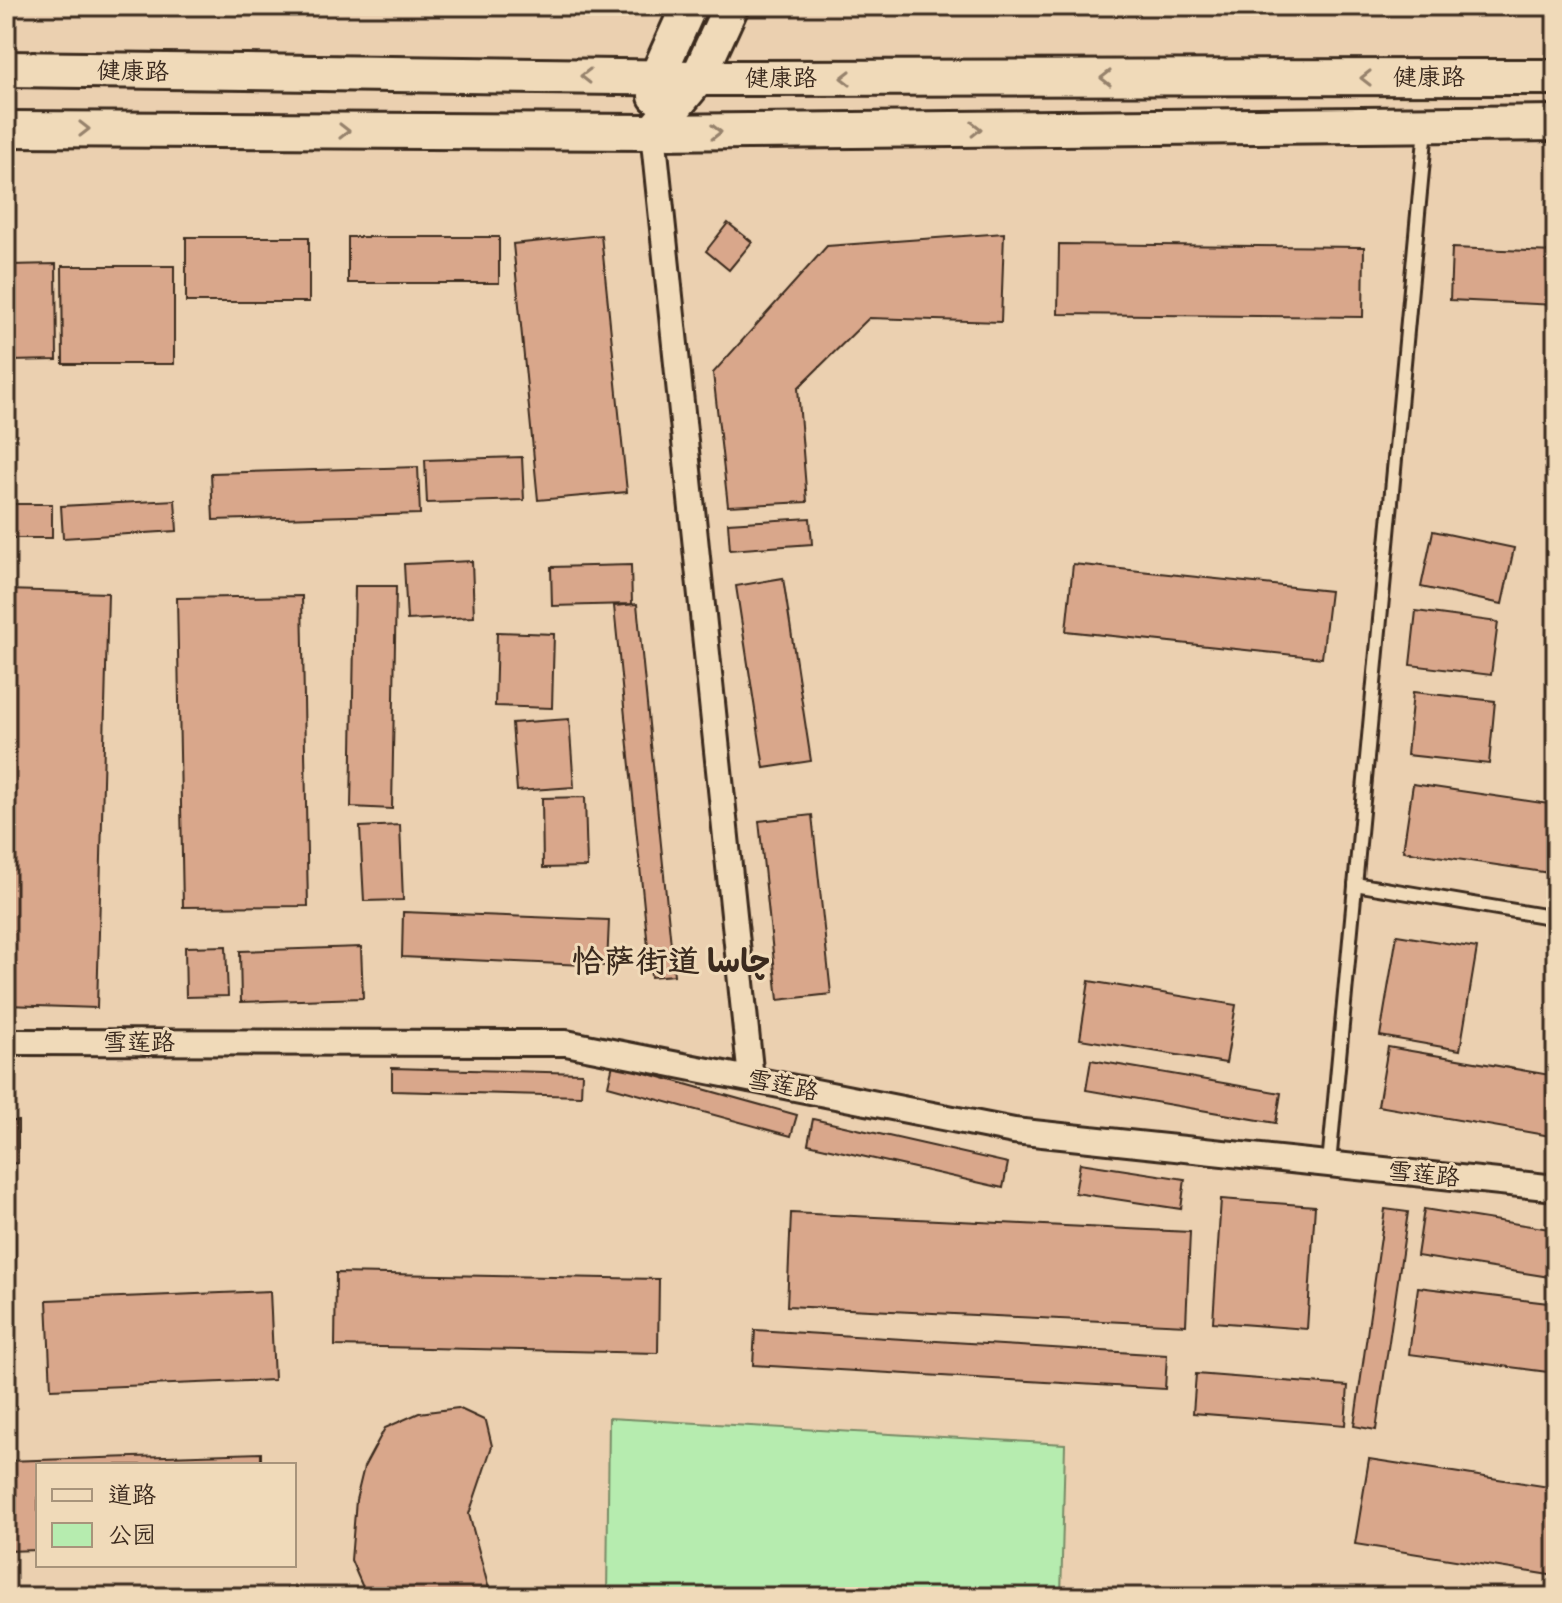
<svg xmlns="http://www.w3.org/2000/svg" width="1562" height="1603" viewBox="0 0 1562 1603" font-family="Itim,'Playpen Sans Arabic','LXGW WenKai TC',sans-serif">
	<rect width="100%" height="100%" fill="#ebd0b0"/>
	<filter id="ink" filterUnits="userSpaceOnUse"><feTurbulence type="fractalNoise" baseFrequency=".0125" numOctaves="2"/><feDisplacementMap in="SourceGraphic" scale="16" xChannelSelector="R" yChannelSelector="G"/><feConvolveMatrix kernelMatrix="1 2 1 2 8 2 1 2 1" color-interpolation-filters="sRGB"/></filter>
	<g filter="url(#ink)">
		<path fill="#b6ecaf" stroke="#788b66" stroke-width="2" d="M609 1418 1065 1444 1061 1597H607Z"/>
		<g fill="#d9a78b" stroke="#3b2a1e" stroke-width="2">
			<path d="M728 223 752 242 729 270 706 251Z"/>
			<path d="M1004 233 1001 322 869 318 798 388 807 502 728 506 713 373 827 246Z"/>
			<path d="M601 235 627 492 538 500 513 244Z"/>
			<rect x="186" y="237" width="123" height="65"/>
			<rect x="348" y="237" width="151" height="46"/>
			<path d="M1059 244 1364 247 1363 317 1058 314Z"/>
			<path d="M1452 248 1556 252V305L1450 300Z"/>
			<path d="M56 264 57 360 10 361 9 265Z"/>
			<path d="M62 266H174V364H63Z"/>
			<path d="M522 457 524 500 427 503 425 460Z"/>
			<path d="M418 467 420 514 213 520 211 473Z"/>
			<path d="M175 500 177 531 63 538 61 506Z"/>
			<rect x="6" y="504" width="46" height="34"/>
			<path d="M810 518 812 544 730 550 728 523Z"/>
			<path d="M1433 531 1514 548 1502 604 1421 587Z"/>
			<path d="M472 561 474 617 407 620 404 564Z"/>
			<path d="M1073 564 1330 591 1322 658 1066 631Z"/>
			<path d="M631 565 632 604 552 606 551 567Z"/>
			<path d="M783 578 811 761 764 768 736 586Z"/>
			<path d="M355 586H396L392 809 351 807Z"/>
			<path d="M6 590 108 593 97 1008 6 1005Z"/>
			<path d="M302 596 308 906 183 907 177 598Z"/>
			<path d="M637 604 674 975 651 977 614 606Z"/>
			<path d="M1416 611 1498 622 1491 675 1410 665Z"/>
			<path d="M497 632 554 634 552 708 495 706Z"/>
			<path d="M1413 692 1495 701 1489 764 1407 755Z"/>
			<path d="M569 719 574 787 517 791 512 723Z"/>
			<path d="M1413 784 1556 805V874L1403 851Z"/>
			<path d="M585 797 587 867 543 868 542 798Z"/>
			<path d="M812 815 831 994 778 1000 759 821Z"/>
			<path d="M400 825 403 900 364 901 360 827Z"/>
			<path d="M403 912 609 920 607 966 402 957Z"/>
			<path d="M1397 935 1477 948 1460 1050 1380 1036Z"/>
			<path d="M226 946 228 996 186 997 185 947Z"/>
			<path d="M361 947 363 998 241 1002 240 951Z"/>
			<path d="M1089 981 1236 1005 1226 1063 1080 1039Z"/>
			<path d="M1388 1047 1556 1076V1137L1378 1106Z"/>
			<path d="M1091 1060 1281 1093 1276 1123 1086 1090Z"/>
			<path d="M613 1064 797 1115 791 1136 608 1086Z"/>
			<path d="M392 1068 582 1073 581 1096 392 1091Z"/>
			<path d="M813 1119 1008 1163 1003 1188 808 1144Z"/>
			<path d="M6 1121H18V1163L6 1164Z"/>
			<path d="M1080 1163 1185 1179 1181 1209 1075 1193Z"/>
			<path d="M1221 1199 1315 1206 1307 1329 1213 1322Z"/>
			<path d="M1385 1209 1408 1212 1376 1430 1354 1426Z"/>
			<path d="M1424 1209 1556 1230V1278L1417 1256Z"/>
			<path d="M791 1213 1190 1232 1186 1325 787 1306Z"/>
			<path d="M6 1223H14L15 1276H6Z"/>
			<path d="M336 1273 659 1279 658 1353 335 1346Z"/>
			<path d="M1418 1287 1556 1304V1373L1409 1354Z"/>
			<path d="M270 1291 274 1380 51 1389 47 1300Z"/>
			<path d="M755 1330 1167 1355 1165 1389 753 1365Z"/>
			<path d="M1196 1374 1348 1386 1345 1425 1193 1413Z"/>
			<path d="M458 1408 486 1421 492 1446 469 1514 491 1597H367L351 1560 356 1500 364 1467 385 1428 419 1413Z"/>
			<path d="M261 1453V1465H38V1550L6 1551V1461Z"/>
			<path d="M1369 1459 1556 1488V1576L1355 1544Z"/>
		</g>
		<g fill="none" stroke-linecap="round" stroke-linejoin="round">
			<g stroke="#3b2a1e" stroke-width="18">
				<g id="lane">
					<path d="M1355 884 1556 918"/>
					<path d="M1329 1164 1426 128"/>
				</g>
			</g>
			<g stroke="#3b2a1e" stroke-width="30">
				<g id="street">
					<path d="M653 132 751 1079"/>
					<path d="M6 1042 566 1043 1014 1131 1556 1188"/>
				</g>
			</g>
			<g stroke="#3b2a1e" stroke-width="40">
				<g id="secondary">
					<path d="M6 69 698 78 1556 77"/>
					<path d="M656 96 657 77 689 6"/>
					<path d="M6 129 653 132 1556 123"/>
					<path d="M653 132 698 78 731 6"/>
				</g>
			</g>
			<use href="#lane" stroke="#f0dab9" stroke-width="12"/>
			<use href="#street" stroke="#f0dab9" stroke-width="24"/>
			<use href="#secondary" stroke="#f0dab9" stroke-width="34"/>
		</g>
		<defs><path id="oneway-chevron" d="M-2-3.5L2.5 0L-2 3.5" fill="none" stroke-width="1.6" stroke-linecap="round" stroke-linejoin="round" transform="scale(2)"/></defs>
		<g stroke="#96826c">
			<use href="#oneway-chevron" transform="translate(586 76) rotate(-179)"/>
			<use href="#oneway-chevron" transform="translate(846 78) rotate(180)"/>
			<use href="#oneway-chevron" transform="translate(1106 78) rotate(180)"/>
			<use href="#oneway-chevron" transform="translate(1366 78) rotate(180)"/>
			<use href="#oneway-chevron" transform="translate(84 129)"/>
			<use href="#oneway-chevron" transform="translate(976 129) rotate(-1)"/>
			<use href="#oneway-chevron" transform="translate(344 131)"/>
			<use href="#oneway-chevron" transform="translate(716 132) rotate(-1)"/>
		</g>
	</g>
	<g text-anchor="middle" stroke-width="6" stroke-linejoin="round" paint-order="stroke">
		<g font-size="24" fill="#3b2a1e" stroke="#f0dab9">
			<text transform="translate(133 71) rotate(1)" y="8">健康路</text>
			<text x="1429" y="85">健康路</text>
			<text x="781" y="86">健康路</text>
			<text x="139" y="1050">雪莲路</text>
			<text transform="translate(783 1085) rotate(11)" y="8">雪莲路</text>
			<text transform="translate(1424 1174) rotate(6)" y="8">雪莲路</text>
		</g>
		<g font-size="32" font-weight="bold" fill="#3b2a1e" stroke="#f0dab9">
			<text x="671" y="972">恰萨街道 چاسا</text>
		</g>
	</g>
	<rect width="1562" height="1603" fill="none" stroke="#f0dab9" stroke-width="32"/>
	<rect x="16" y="16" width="1530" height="1571" fill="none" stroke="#3b2a1e" stroke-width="3" filter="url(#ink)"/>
	<rect x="36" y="1463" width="260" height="104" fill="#f0dab9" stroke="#a8947b" stroke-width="2"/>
	<rect x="52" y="1489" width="40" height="12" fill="#f0dab9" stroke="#a8947b" stroke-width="2"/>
	<text x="108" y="1503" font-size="24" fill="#3b2a1e">道路</text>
	<rect x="52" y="1523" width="40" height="24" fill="#b6ecaf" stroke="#a8947b" stroke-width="2"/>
	<text x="108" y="1543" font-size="24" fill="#3b2a1e">公园</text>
</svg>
